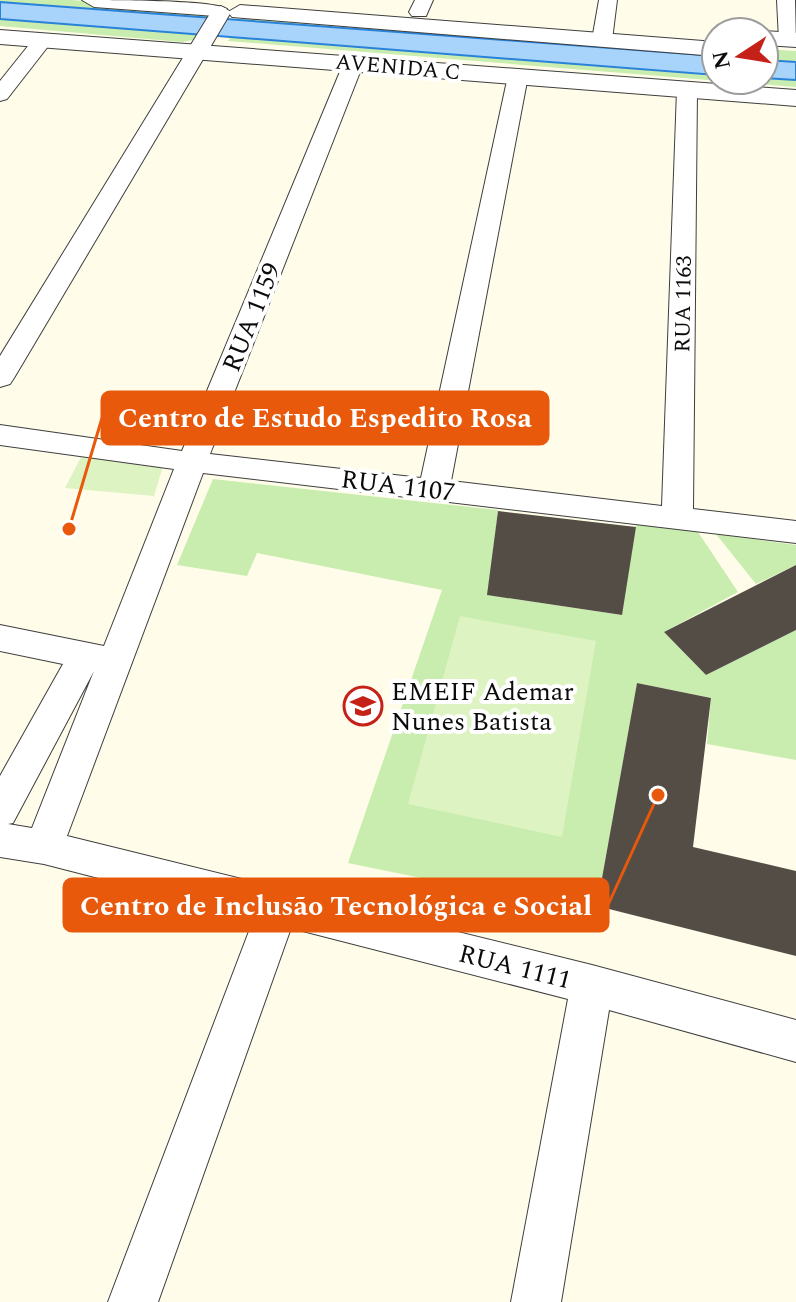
<svg xmlns="http://www.w3.org/2000/svg" width="796" height="1302" viewBox="0 0 796 1302" font-family="Spectral,serif">
	<rect width="100%" height="100%" fill="#fffde9"/>
	<g fill="#c9ecaf">
		<path d="M0 0H71L201 9 209 15 198 39 182 42 0 26Z"/>
		<path d="M249 11 716 46V80H764V49L796 51V87L228 41Z"/>
		<path d="M213 479 498 510 488 595 621 615 636 524 698 532 738 592 664 632 706 675 796 630V760L707 744 711 698 637 683 597 906 567 908 348 863 442 590 257 553 247 576 177 565Z"/>
		<path d="M716 534 796 545V565L756 584Z"/>
	</g>
	<g fill="#ddf3c2">
		<path d="M81 457 163 466 154 496 65 488Z"/>
		<path d="M460 616 596 641 562 837 408 804Z"/>
	</g>
	<g fill="#a8d4fb" stroke="#2982d9" stroke-width="2">
		<path d="M0 2 716 56V75L0 19Z"/>
		<path d="M764 60 796 62V80L764 78Z"/>
	</g>
	<g fill="#544d46">
		<path d="M498 511 636 527 622 615 487 595Z"/>
		<path d="M796 565V630L706 675 664 632Z"/>
		<path d="M637 683 711 698 693 847 796 871V956L597 906Z"/>
	</g>
	<g fill="none" stroke-linecap="round" stroke-linejoin="round">
		<g stroke="#3e3e3e" stroke-width="2">
			<g id="minor">
				<path d="M415 0H433L426 16H412L409 12Z"/>
				<path d="M599 0H617L612 40 602 46 592 40Z"/>
				<path d="M777 0H795L796 44H782L779 40Z"/>
				<path d="M221 6 231 12 14 378 10 384 0 387V356L211 12Z"/>
				<path d="M43 34 53 40 7 99 0 101V81L36 36Z"/>
				<path d="M354 56 364 62 210 454 421 478 508 76 518 70 528 76 451 481 662 506 677 90 687 84 697 90 693 509 796 521V543L203 473 67 836 592 965 796 1020V1062L609 1010 561 1302H511L568 999 291 928 158 1302H108L254 918 44 864 0 857V776L63 664 0 651V625L104 646 174 469 0 445V425L182 451 344 62ZM94 671 32 828 8 824 13 823Z"/>
			</g>
		</g>
		<g stroke="#3e3e3e" stroke-width="2">
			<g id="tertiary">
				<path d="M82 0C107 0 215 0 227 9L215 16 94 7Z"/>
				<path d="M240 5 716 42V56L232 17 228 12Z"/>
				<path d="M0 30 796 90V106L0 44Z"/>
				<path d="M764 31 796 33V47L764 45V32H759Z"/>
			</g>
		</g>
		<use href="#minor" fill="#fff" fill-rule="evenodd"/>
		<use href="#tertiary" fill="#fff" fill-rule="evenodd"/>
	</g>
	<defs>
		<g id="school-ring" transform="scale(2)"><circle r="9.5" fill="#fff" stroke="#c62118" stroke-width="1.5"/><path d="M0-5L7-2L0 1L-7-2ZM-4 1L0 2.5L4 1V4Q0 6-4 4Z" fill="#c62118"/></g>
	</defs>
	<g fill-rule="evenodd">
		<use href="#school-ring" x="363" y="706"/>
	</g>
	<g text-anchor="middle" stroke-width="8" stroke-linejoin="round" paint-order="stroke">
		<g font-size="22" fill="#0b0b0b" stroke="#fff">
			<text transform="translate(398 66) rotate(5)" y="8">AVENIDA C</text>
			<text transform="translate(682 304) rotate(-89)" y="8">RUA 1163</text>
		</g>
		<g font-size="26" fill="#0b0b0b" stroke="#fff">
			<text transform="translate(251 317) rotate(-68)" y="9">RUA 1159</text>
			<text transform="translate(398 485) rotate(7)" y="9">RUA 1107</text>
			<text transform="translate(515 966) rotate(14)" y="9">RUA 1111</text>
		</g>
		<g font-size="26" fill="#0b0b0b" stroke="#fff" text-anchor="start">
			<text x="391" y="700">EMEIF Ademar<tspan x="391" dy="30">Nunes Batista</tspan></text>
		</g>
	</g>
	<path fill="none" stroke="#e8590c" stroke-width="3" d="M69 529L102 418M658 795L608 905"/>
	<g fill="#e8590c" stroke="#fff" stroke-width="3">
		<circle cx="69" cy="529" r="8"/>
		<circle cx="658" cy="795" r="8"/>
	</g>
	<g fill="#e8590c" stroke="#e8590c" stroke-width="3">
		<rect x="102" y="392" width="446" height="52" rx="8"/>
		<rect x="64" y="879" width="544" height="52" rx="8"/>
	</g>
	<g font-size="28" text-anchor="middle" font-weight="bold" fill="#fff">
		<text x="325" y="427">Centro de Estudo Espedito Rosa</text>
		<text x="336" y="915">Centro de Inclusão Tecnológica e Social</text>
	</g>
	<g transform="translate(740 56) rotate(258)"><circle r="38" fill="#ffffff" stroke="#9d9d9d" stroke-width="2"/>
	<path d="M0-6L14 30L0 20L-14 30Z" fill="#c62118"/>
	<text y="-12" font-size="22" font-weight="bold" text-anchor="middle" fill="#0b0b0b">N</text>
	</g>
</svg>
